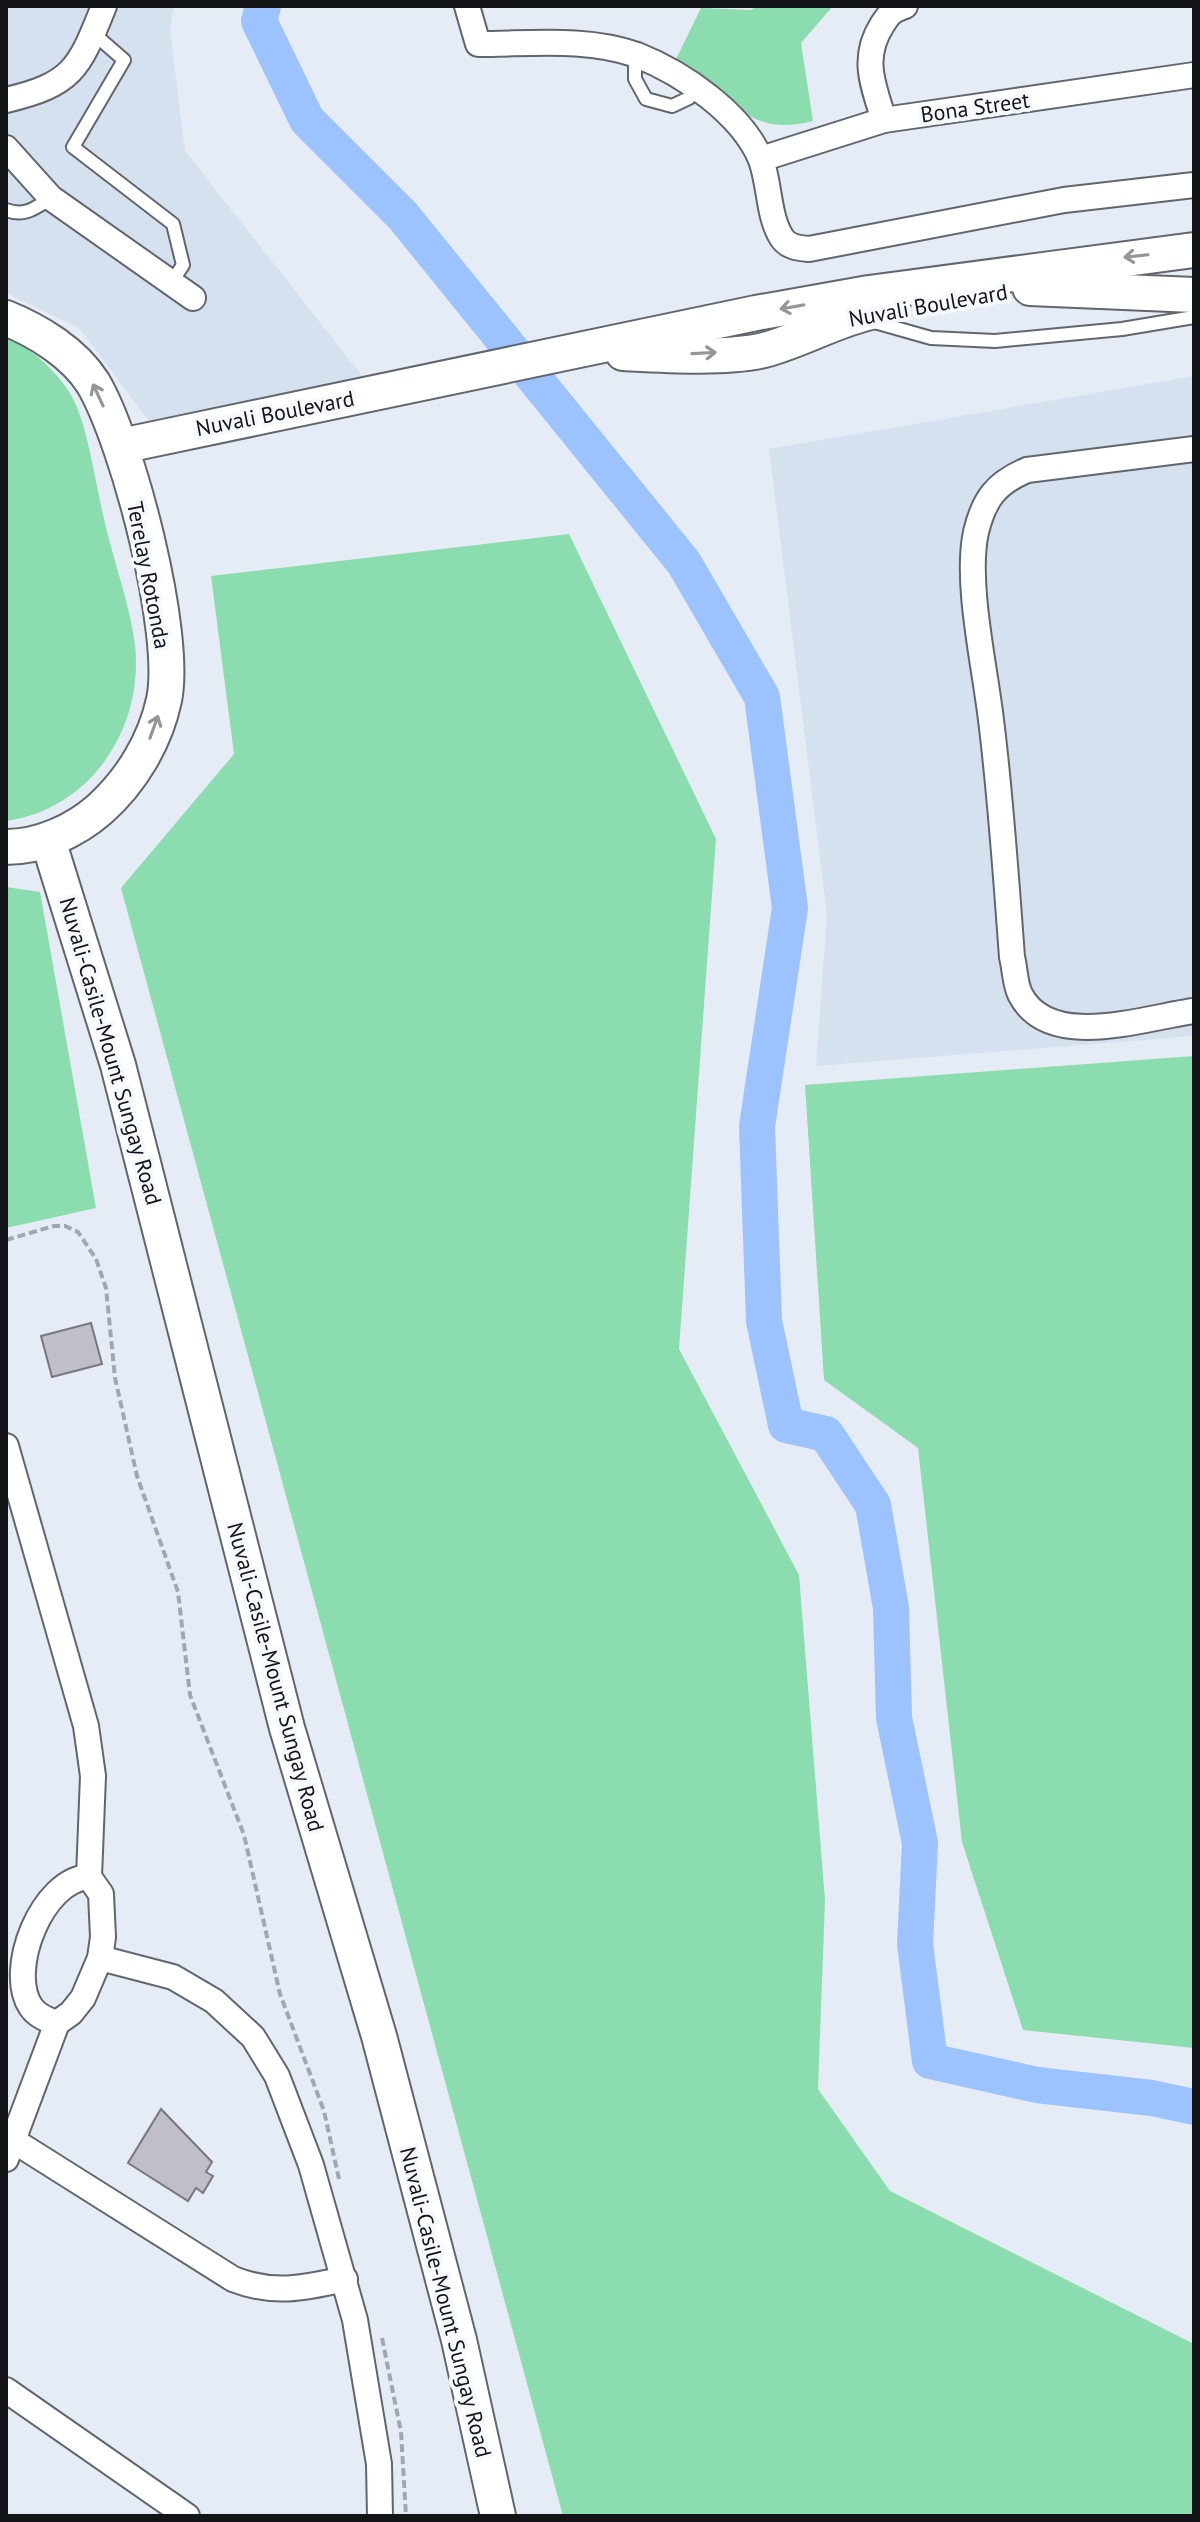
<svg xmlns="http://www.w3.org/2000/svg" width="1200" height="2522" viewBox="0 0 1200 2522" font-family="'PT Sans',sans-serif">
	<rect width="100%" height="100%" fill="#e5ecf5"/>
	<g fill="#d6e1f0">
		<path d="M6 6H174L170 29 185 151 363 377 149 421 79 328 6 293Z"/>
		<path d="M1194 376V1036L816 1066 827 915 769 449Z"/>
	</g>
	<g fill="#8bddaf">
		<path d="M758 6H833L801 43 813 121C747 139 726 93 676 59L701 8 751 10Z"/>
		<path d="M6 337C32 348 63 376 75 403 89 432 97 493 106 527 115 565 130 606 135 645 144 728 91 809 6 821Z"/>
		<path d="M569 534 716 839 679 1349 799 1575 825 1900 818 2089 890 2191 1194 2344V2516H563L121 888 234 754 211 576Z"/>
		<path d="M6 887 40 892 96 1208 6 1228Z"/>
		<path d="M1194 1056V2048L1023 2030 962 1842 918 1448 824 1380 805 1085Z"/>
	</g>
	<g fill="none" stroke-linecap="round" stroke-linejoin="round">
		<path stroke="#9dc3fe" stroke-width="36" d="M263 6 259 21 307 120 403 216 684 563 762 697 790 908 757 1126 764 1321 786 1425 826 1434 873 1505 891 1608 894 1718 920 1843 915 1944 930 2061 1037 2085 1152 2098 1194 2107"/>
	</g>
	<g fill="#c0bec8" stroke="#78767f" stroke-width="2">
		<path d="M91 1323 102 1364 52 1377 41 1336Z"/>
		<path d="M161 2109 212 2162 206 2172 213 2176 203 2193 196 2188 188 2201 128 2163Z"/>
	</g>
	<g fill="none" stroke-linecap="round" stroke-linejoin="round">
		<g stroke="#61666e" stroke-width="16">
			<g id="lane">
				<path d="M93 33 124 60 73 147 173 224 183 265 171 283"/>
				<path d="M635 55V79L646 99 672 106 689 98 695 89"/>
				<path d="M6 210C25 217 35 208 51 198"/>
				<path d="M871 321 931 338 995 341 1122 329 1194 317"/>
			</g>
		</g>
		<g stroke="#61666e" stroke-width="28">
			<g id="street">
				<path d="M467 6 478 44C530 44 587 37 637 55 682 73 742 113 761 160 770 184 768 217 782 238 788 247 798 248 809 249L1064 200 1194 185"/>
				<path d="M6 100C74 84 79 68 104 6"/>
				<path d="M884 120C873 85 861 58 882 25 889 14 892 10 905 6"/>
				<path d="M6 148 51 198 193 298"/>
				<path d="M761 159 884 120 1194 75"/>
				<path d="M1194 449 1027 470C996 483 984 499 976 532 965 582 985 667 991 720 1001 799 1006 878 1012 957 1015 969 1015 984 1020 994 1049 1052 1146 1017 1194 1011"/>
				<path d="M6 1446 86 1726 93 1776 89 1877 101 1894 103 1937 100 1958 83 1998 71 2013 57 2023C47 2020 37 2016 31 2007 6 1971 42 1879 89 1877"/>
				<path d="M100 1958 173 1977 214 2001 253 2037 277 2076 311 2165 355 2320 379 2464 380 2516"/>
				<path d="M14 2141 233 2279C273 2295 304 2288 345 2279"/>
				<path d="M6 2159 57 2023"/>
				<path d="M6 2390 187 2516"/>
			</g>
		</g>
		<g stroke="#61666e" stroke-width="38">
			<g id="secondary">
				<path d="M1030 288 1194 295"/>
				<path d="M6 318C38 331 74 353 93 383 128 442 178 634 164 700 155 742 131 781 100 809 75 831 40 847 6 847"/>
				<path d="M623 353C663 355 726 359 764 350 802 340 836 319 875 311"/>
				<path d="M121 446 756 313 869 293 1194 250"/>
				<path d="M48 840 118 1065 287 1728 379 2036 459 2340 498 2516"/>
			</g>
		</g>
		<g stroke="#a2a7af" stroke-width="4" stroke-dasharray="8 4" stroke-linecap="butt">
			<path d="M6 1240 54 1226H65L78 1232 96 1259 106 1288 115 1378 137 1476 178 1592 190 1695 244 1835 280 1994 324 2111 339 2179"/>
			<path d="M382 2338 401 2432 406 2516"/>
		</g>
		<use href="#lane" stroke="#fff" stroke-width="12"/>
		<use href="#street" stroke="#fff" stroke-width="24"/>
		<use href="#secondary" stroke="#fff" stroke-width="34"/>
	</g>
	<defs><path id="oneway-shaft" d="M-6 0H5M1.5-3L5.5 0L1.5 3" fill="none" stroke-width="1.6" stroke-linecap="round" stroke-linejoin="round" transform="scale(2)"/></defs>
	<g stroke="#949597">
		<use href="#oneway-shaft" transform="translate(1136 256) rotate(174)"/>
		<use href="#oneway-shaft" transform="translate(792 307) rotate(170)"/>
		<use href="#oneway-shaft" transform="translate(704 353) rotate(-3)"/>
		<use href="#oneway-shaft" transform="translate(98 395) rotate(-115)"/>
		<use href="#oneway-shaft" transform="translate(154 727) rotate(-70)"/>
	</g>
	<g text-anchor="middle" stroke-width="8" stroke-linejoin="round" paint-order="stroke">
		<g font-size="22" fill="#121418" stroke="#f5f9fe">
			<text transform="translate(975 107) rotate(-8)" y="8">Bona Street</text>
			<text transform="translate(928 305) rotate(-10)" y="8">Nuvali Boulevard</text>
			<text transform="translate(275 413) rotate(-11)" y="8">Nuvali Boulevard</text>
			<text transform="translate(149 575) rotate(79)" y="8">Terelay Rotonda</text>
			<text transform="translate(111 1051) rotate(74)" y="8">Nuvali-Casile-Mount Sungay Road</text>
			<text transform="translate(276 1677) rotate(75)" y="8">Nuvali-Casile-Mount Sungay Road</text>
			<text transform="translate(446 2302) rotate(76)" y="8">Nuvali-Casile-Mount Sungay Road</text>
		</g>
	</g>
	<rect width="1200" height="2522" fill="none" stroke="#121418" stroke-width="16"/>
</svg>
